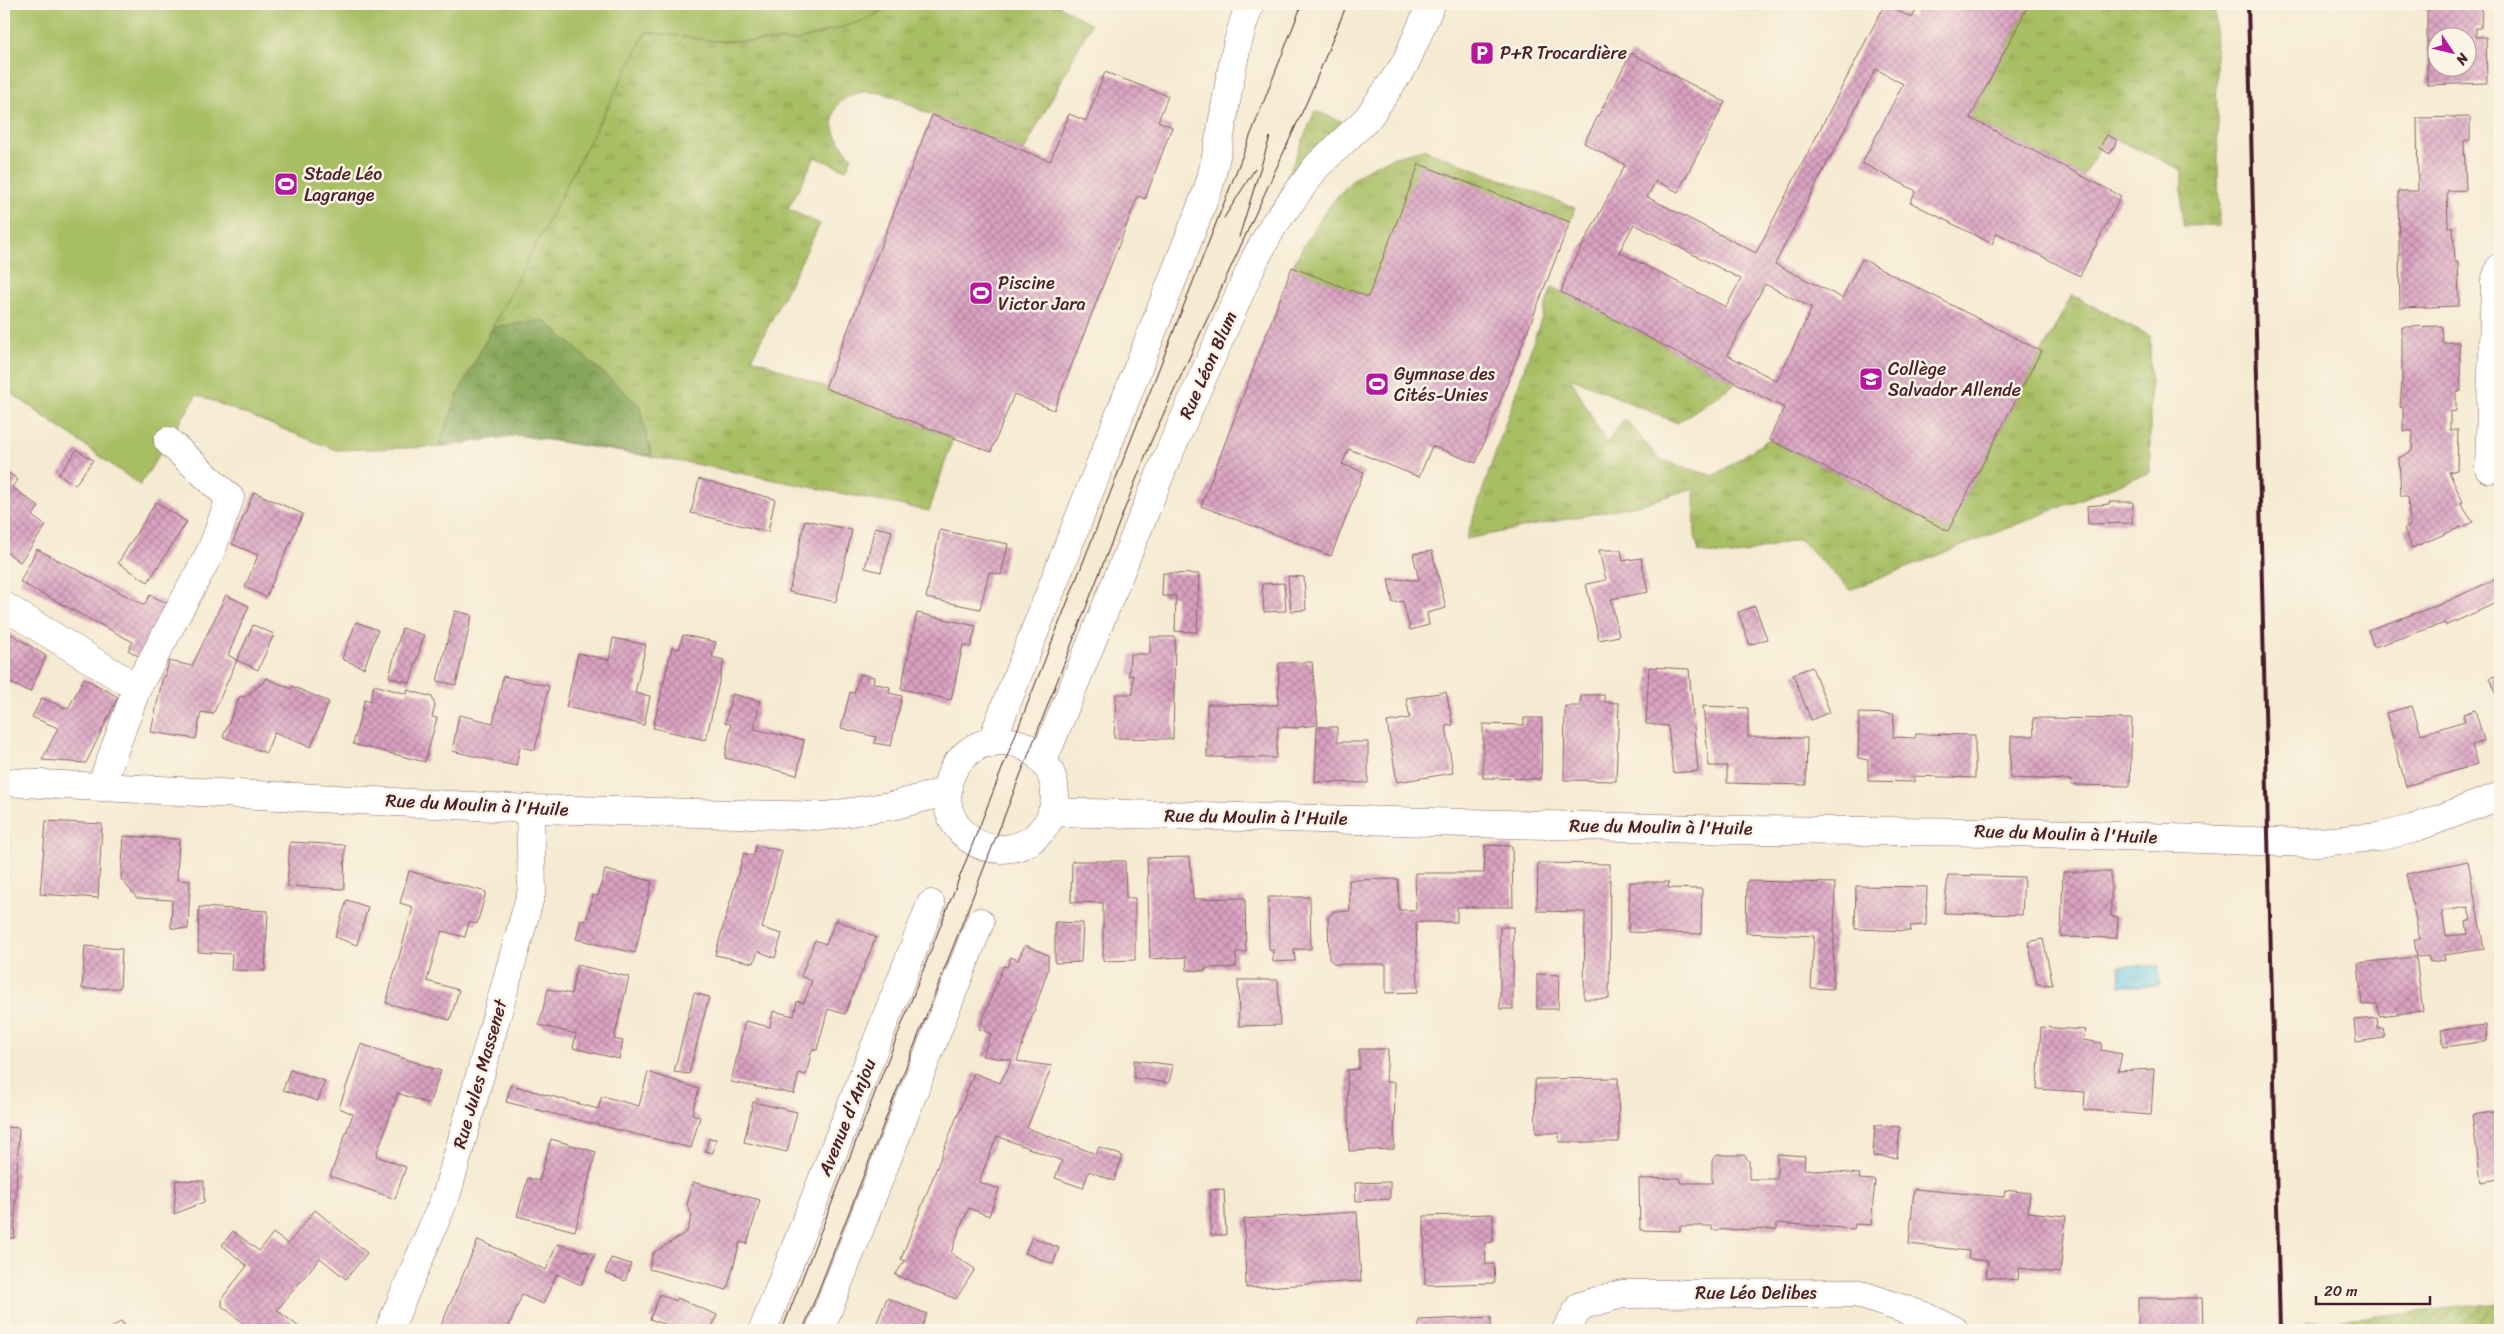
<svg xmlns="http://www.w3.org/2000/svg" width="2504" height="1334" viewBox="0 0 2504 1334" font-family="Sriracha,sans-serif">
	<defs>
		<pattern id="grass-tufts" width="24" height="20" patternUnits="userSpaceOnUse" patternTransform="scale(1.25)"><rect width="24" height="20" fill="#a7be63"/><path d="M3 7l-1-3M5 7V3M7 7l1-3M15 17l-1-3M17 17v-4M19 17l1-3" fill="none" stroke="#8a9a52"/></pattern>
		<pattern id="forest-crowns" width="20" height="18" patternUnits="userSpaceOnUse" patternTransform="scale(1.25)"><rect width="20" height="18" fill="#85a559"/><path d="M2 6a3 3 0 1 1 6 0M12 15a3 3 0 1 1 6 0" fill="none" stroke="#6f864a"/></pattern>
		<pattern id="garden-furrows" width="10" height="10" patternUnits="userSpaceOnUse" patternTransform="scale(1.25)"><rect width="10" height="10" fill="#a7be63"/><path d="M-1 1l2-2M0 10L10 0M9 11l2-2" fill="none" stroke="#8a9a52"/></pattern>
		<pattern id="water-ripples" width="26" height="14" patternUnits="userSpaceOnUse" patternTransform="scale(1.25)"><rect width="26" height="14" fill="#66c6e4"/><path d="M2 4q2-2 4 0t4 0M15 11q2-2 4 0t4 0" fill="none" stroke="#56a0b9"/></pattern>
		<pattern id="building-cross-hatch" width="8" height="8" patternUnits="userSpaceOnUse" patternTransform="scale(1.25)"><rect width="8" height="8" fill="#daa2c2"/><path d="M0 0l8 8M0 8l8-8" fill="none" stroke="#b3839e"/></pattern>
	</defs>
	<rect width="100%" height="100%" fill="#fcf5e5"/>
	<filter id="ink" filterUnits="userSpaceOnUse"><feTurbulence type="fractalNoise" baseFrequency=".02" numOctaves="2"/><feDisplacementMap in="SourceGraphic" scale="10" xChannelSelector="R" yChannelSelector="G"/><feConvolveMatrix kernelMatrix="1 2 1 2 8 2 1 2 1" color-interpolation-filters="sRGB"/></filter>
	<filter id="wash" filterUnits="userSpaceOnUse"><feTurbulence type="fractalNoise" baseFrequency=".0096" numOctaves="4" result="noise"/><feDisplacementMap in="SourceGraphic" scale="20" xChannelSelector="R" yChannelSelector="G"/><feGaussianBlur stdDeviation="1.12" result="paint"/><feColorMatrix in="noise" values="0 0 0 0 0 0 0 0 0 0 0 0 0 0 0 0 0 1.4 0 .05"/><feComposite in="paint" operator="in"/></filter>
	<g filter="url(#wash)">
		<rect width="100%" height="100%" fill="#f5ead2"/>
		<g fill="url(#grass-tufts)" stroke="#786e47">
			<path d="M893 4H1056L1091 24 1024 151C994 139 964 128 934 116 914 108 892 92 870 92 858 91 838 98 835 110 829 129 839 143 852 157L846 170 815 157 788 209 820 224 752 358 953 438 929 511 695 464 518 435 438 447 458 394 646 32 716 41H796L865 20Z"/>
			<path d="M2029 4H2215L2219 225 2182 226V170L2107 135 2083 176 1970 118Z"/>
			<path d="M1315 111 1351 125 1268 223Z"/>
			<path d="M1423 149 1575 208 1570 222 1368 297 1292 268C1307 237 1336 189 1366 170 1383 160 1404 154 1423 149Z"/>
			<path d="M1552 287 1736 383 1677 423 1570 377 1606 443 1625 419 1660 460 1714 476 1769 439 1947 531 2072 295 2150 336V472L1850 590 1799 539 1733 556 1699 552 1695 535 1694 488 1642 504 1466 539Z"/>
		</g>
		<path fill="url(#forest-crowns)" stroke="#686242" d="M544 320 639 405 652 456 518 435 438 447 458 394 493 327Z"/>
		<path fill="url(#garden-furrows)" stroke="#786e47" d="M2500 1303V1330H2307L2306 1323Z"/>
		<path fill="#a7be63" stroke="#786e47" d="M4 4H893L865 20 796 41H716L646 32 458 394 438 447 336 450 197 395 140 485 4 388Z"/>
		<path fill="url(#water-ripples)" stroke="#587288" d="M2119 965 2159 966V986H2120Z"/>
		<g id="blocks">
			<g fill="url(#building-cross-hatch)" fill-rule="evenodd">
				<path d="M1885 4 1912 18 1919 4H2029L1970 118 2121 196 2080 276 1997 233 1992 244 1910 202 1916 191 1862 163 1903 84 1876 69 1775 264 1842 298 1862 259 2041 351 1948 531 1769 439 1784 408 1561 292 1566 277 1625 165 1584 143 1631 53 1725 102 1678 192 1656 181 1647 197 1756 253ZM1634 224 1741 279 1726 307 1619 252ZM1765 284 1812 308 1777 381 1727 355Z"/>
				<path d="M2419 4H2475V7L2482 6 2481 28H2476V37H2486L2487 83 2427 85V10L2418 9ZM2436 38H2466V68H2436Z"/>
				<path d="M1105 72 1168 96 1158 121 1172 127 1145 199 1138 196 1054 410 1014 394 991 452 825 388 932 115 1050 161 1069 114 1086 121Z"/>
				<path d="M2470 117V140L2464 141 2466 190 2447 191 2448 227H2453L2455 262H2458L2459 306 2400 308 2398 191H2418L2417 118Z"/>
				<path d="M2107 135 2117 140 2110 154 2099 148Z"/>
				<path d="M1419 164 1570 222 1476 463 1432 446 1419 477 1349 449 1342 464 1364 472 1331 556 1201 506 1292 267 1368 297Z"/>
				<path d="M2442 326 2443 343 2459 342 2461 391 2456 392V411L2450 412V430H2458L2457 470 2449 472 2463 502 2460 503 2473 522 2412 548 2404 529 2410 526 2408 496H2401L2399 458 2412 451 2413 431H2403V408L2400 407 2402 382V327Z"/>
				<path d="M77 450 93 460 75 485 59 474Z"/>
				<path d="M4 469 18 480 12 487 39 507 32 516 46 526 20 562 4 550Z"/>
				<path d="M699 479 775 499 768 532 691 513Z"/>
				<path d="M254 492 303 514 266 597 245 587 258 555 232 544Z"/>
				<path d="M156 502 187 522 148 582 118 563Z"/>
				<path d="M2109 502H2133L2132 523 2088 524 2087 506 2109 504Z"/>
				<path d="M805 520 852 530 836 602 789 592Z"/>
				<path d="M875 527 892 531 881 572 865 568Z"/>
				<path d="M940 530 1008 544 1001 575 989 572 980 609 926 598Z"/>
				<path d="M37 549 144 605 150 595 169 604 140 657 128 650 133 642 20 582Z"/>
				<path d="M1599 550H1621L1623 561 1641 558 1648 592 1611 599 1619 636 1599 640 1586 584 1606 580Z"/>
				<path d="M1432 551 1446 608 1427 613 1429 625 1410 630 1403 601 1393 603 1388 579 1419 580 1413 554Z"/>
				<path d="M1163 573 1199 574 1197 632 1175 631 1176 596H1162Z"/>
				<path d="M1288 576 1304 577 1306 610 1291 611Z"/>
				<path d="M2500 577V601L2446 626 2445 623 2374 647 2368 630 2439 605Z"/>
				<path d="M1284 583 1286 611 1264 612 1262 584Z"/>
				<path d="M226 595 249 606 228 655 237 660 213 714 201 712 196 739 151 732 163 676 165 677 169 661 192 666Z"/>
				<path d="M1755 606 1767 639 1750 645 1738 612Z"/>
				<path d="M455 611 472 615 456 685 437 681Z"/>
				<path d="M917 613 976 626 971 647 963 645 951 700 901 689Z"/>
				<path d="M356 622 378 630 364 668 342 659Z"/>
				<path d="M253 625 274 634 258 670 237 660Z"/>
				<path d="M402 628 424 635 410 683 389 677Z"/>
				<path d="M5 630 46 656 30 692 4 680Z"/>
				<path d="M683 635 716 642 712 657 724 660 706 740 653 728 672 647 679 649Z"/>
				<path d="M1150 637H1175L1173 739 1114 738 1116 694H1133V675L1129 676 1130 654H1150Z"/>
				<path d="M613 638 646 645 635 693 650 696 644 725 566 707 578 653 609 660Z"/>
				<path d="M1312 662 1318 725 1299 727V728L1278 727 1276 758 1207 757V704L1278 705 1279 663Z"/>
				<path d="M1649 667 1689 669 1698 771 1673 773 1668 726 1646 724Z"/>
				<path d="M1812 667 1830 712 1811 720 1793 674Z"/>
				<path d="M860 674 874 677 873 683 890 687 889 693 902 696 891 746 874 743 876 737 841 728 850 692 854 693Z"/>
				<path d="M2500 674V704L2490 678Z"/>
				<path d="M503 676 549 686 535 750 520 747 516 766 452 751 459 715 493 723Z"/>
				<path d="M84 678 118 697 86 763 42 760 58 728 32 717 42 698 68 709Z"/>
				<path d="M266 678 292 689V686L329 702 311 747 274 733 266 753 223 737 240 696 244 697 263 683Z"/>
				<path d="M374 685 407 694 408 690 432 697 435 706 432 717 437 718 425 762 353 744 365 699 370 701Z"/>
				<path d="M1446 692 1453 725 1446 726 1453 773 1397 782 1387 722 1410 718 1406 698Z"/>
				<path d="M732 694 760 701 754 729 804 740 797 775 725 758 731 724 725 723Z"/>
				<path d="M1581 695H1604L1605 702 1619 703 1616 781 1564 780 1565 706H1580Z"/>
				<path d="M1703 706 1748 708V737L1807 738 1806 785 1727 783V766H1709Z"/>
				<path d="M2412 706 2421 734 2465 721 2463 714 2475 710 2484 741 2472 745 2477 764 2406 786 2386 713Z"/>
				<path d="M1859 713 1894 714 1893 737 1915 738 1916 734 1975 735V778L1914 776V782L1868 781V760L1858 758Z"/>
				<path d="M1524 718H1542L1541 779 1483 778V724L1524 725Z"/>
				<path d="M2033 718 2132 719 2130 786 2071 785V780L2010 778 2011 736H2034Z"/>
				<path d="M1317 727H1337V742H1368V783L1315 782Z"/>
				<path d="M46 821 102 824 98 898 40 894Z"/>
				<path d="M124 836 179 839 177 880 190 881 188 929 171 928 172 900 137 898 121 879Z"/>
				<path d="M4 839H10L7 884H4Z"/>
				<path d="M290 842 345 845 344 889 287 886Z"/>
				<path d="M756 845 782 851 762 928 782 934 775 958 758 951 754 963 715 955 744 853 753 856Z"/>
				<path d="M1485 845 1512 846 1513 907H1457V922H1416L1418 992 1386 993V964H1335L1329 959 1328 917 1334 911H1350L1349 880 1398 879 1399 910H1416L1415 873H1484Z"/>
				<path d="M1190 857 1193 899 1245 898 1246 952H1236V967L1206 968V971L1187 970 1186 957 1150 959 1147 858Z"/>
				<path d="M1072 861H1125L1126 898H1135V960L1103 961V903L1071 902Z"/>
				<path d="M2468 861 2484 949 2444 955 2445 960 2430 962 2428 956 2417 957 2414 939H2420L2406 874ZM2468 907 2471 920 2466 922 2468 934 2446 936 2442 911Z"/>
				<path d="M1538 863 1610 864 1609 999H1584L1585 912 1537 911Z"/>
				<path d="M605 870 652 881 635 953 576 939 581 920 586 921 593 895 598 896Z"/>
				<path d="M409 871 486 892 477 924 469 922 465 937 442 931 436 948 427 981 459 990 450 1020 386 1003 413 907 400 903Z"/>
				<path d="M2063 872H2111V916L2118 917 2117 938 2061 937Z"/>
				<path d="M1948 875 2024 877 2022 915 1944 913Z"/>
				<path d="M1747 881 1835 883 1833 989 1811 988 1814 936 1746 933Z"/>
				<path d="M1630 882H1669L1668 888 1702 889 1701 934 1628 932Z"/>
				<path d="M1856 886 1927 887 1926 925 1910 926 1911 931 1855 929Z"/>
				<path d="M1268 897H1310L1311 949H1294L1295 961 1273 962V950H1269Z"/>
				<path d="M347 900 368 907 357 945 335 937Z"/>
				<path d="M199 907 268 911 265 971 231 970 232 954 198 952Z"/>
				<path d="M836 920 876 937 845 1014 828 1009 817 1050 812 1049 806 1075 799 1073 794 1094 731 1082 745 1021 770 1027 773 1011 794 1016 797 1001 804 1003 812 981 801 976 815 940 826 944Z"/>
				<path d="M1055 922 1083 923 1081 962 1055 963Z"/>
				<rect x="1500" y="927" width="13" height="82"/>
				<path d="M2043 939 2053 985 2037 984 2028 942Z"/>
				<path d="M1025 945 1048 955V970L1017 1061 1052 1066 1027 1128 1096 1154 1099 1147 1123 1156 1114 1181 1089 1171 1083 1188 1055 1178 1062 1161 997 1136 979 1182 999 1189 989 1216 969 1208 960 1228 951 1253 975 1269 956 1299 895 1275 905 1261 901 1259 974 1073 1000 1083 1012 1060 982 1056 991 1034 979 1029 1003 966 1007 967 1011 957 1018 960Z"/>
				<path d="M85 946 122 949 120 988 82 989Z"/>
				<path d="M2416 957 2423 1011 2379 1016 2377 1004 2362 1005 2358 963Z"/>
				<path d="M577 965 629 977 614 1039 623 1041 619 1059 573 1048 576 1034 539 1025 548 989 571 994Z"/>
				<path d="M1537 974 1559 975 1558 1009H1537Z"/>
				<path d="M1238 980H1278L1280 1025 1239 1026Z"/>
				<path d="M694 993 709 997 689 1074 674 1072Z"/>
				<path d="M2377 1018 2378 1028 2383 1027 2385 1038 2356 1042 2354 1020Z"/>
				<path d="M2486 1025 2487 1041 2444 1047 2441 1030Z"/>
				<path d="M2041 1027 2086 1030 2083 1040 2102 1043 2101 1050 2122 1054 2118 1071 2154 1069 2151 1115 2084 1110 2085 1092 2037 1089Z"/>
				<path d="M361 1044 441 1071 429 1104 398 1093 376 1156 406 1167 395 1199 330 1176 353 1114 339 1108Z"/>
				<path d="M1359 1049H1388L1386 1082H1395L1394 1149 1349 1151 1347 1070 1359 1069Z"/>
				<path d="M1134 1060 1173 1065 1169 1083 1134 1078Z"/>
				<path d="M290 1070 325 1081 318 1101 283 1090Z"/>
				<path d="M648 1072 699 1089 692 1114 700 1117 691 1148 506 1102 511 1085 598 1109 602 1096 639 1106Z"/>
				<path d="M1618 1078 1619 1142H1559V1133H1536L1535 1079Z"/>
				<path d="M753 1102 797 1112 787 1152 744 1142Z"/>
				<path d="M2500 1111V1179L2481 1182 2472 1115Z"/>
				<path d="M1875 1125 1900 1127 1897 1158 1873 1156Z"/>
				<path d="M4 1127 19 1128 14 1238H4Z"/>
				<path d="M709 1138 716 1139 713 1153 705 1151Z"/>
				<path d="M551 1139 596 1152 575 1231 517 1216 528 1178 539 1181Z"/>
				<path d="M1777 1154 1805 1156 1804 1169 1860 1174 1859 1179 1875 1180 1871 1225 1855 1224 1854 1229 1777 1223V1229L1712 1230V1226H1680V1231L1640 1230 1639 1179 1680 1178V1183H1712V1161L1717 1155H1744L1749 1161V1179H1777Z"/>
				<path d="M176 1180 204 1181V1202L174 1214Z"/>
				<path d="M693 1182 760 1200 747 1244 740 1242 727 1290 649 1269 653 1253 687 1232 692 1215 687 1205Z"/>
				<path d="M1390 1182V1199L1356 1201 1355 1183Z"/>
				<path d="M1224 1189 1226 1235H1211L1210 1190Z"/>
				<path d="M1914 1189 2004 1197 2005 1190 2030 1193 2028 1212 2066 1216 2060 1273 2019 1268 2018 1280 1986 1277 1988 1261 1968 1259 1969 1251 1909 1244Z"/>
				<path d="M315 1210 367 1253 346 1279 320 1258 277 1310 303 1330H252L222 1306V1298L247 1266 222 1245 233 1231 259 1251 273 1233 288 1244Z"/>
				<path d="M1357 1212 1361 1281 1246 1288 1244 1219Z"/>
				<path d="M1493 1214V1242L1485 1243 1486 1264H1494L1495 1283 1425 1285 1424 1216Z"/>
				<path d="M1032 1237 1059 1248 1053 1264 1025 1253Z"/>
				<path d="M478 1240 546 1270 557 1244 595 1254 581 1285 557 1274 543 1304 522 1295 509 1326V1330H439Z"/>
				<path d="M611 1258 631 1264 625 1281 605 1273Z"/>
				<path d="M660 1294 676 1301 677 1298 717 1315 711 1330H664L666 1325 650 1319Z"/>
				<path d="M887 1298 927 1314 921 1330H874Z"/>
				<path d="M2138 1298H2202L2203 1330H2138Z"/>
				<path d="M1491 1317V1330H1419V1320Z"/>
				<path d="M121 1321 128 1330H109Z"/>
			</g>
		</g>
	</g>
	<g filter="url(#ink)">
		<use href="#blocks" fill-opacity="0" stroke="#866665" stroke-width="1"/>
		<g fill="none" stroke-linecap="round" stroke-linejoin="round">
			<g stroke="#866665" stroke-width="29">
				<g id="minor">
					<path d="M2489 469 2495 281 2500 267"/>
					<path d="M4 606 137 688 101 786"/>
					<path d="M137 688 212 549 230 498 168 441"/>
					<circle cx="1001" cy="795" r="54"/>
					<path d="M991 743 1208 189C1226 128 1227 62 1250 4"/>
					<path d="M1043 761 1166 460 1255 259 1273 226 1317 166 1367 119 1405 64 1431 4"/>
					<path d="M4 782 530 809 825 816 896 805 948 791"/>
					<path d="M1052 812 1735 830 2014 832 2306 843 2378 837 2412 829 2500 796"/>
					<path d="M389 1330 447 1193 532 890 530 809"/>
					<path d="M763 1330 931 904"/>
					<path d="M820 1330 980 922"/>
					<path d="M1566 1330 1580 1306 1622 1294 1856 1293 1924 1316 1954 1330"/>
				</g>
			</g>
			<use href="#minor" stroke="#fff" stroke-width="28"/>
			<g stroke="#4a1f2b" stroke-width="1">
				<path d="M1224 218 1255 169"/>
				<path d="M1239 237 1270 137"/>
				<path d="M782 1330 1302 4"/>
				<path d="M803 1330 1152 439 1309 97 1347 4"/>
			</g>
			<path stroke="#4a1f2b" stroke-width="4" d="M2248 4 2280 1330"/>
		</g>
	</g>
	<defs>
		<g id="parking-square" transform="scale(1.25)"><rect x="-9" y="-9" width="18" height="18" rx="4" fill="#b5179e" stroke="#fcf5e5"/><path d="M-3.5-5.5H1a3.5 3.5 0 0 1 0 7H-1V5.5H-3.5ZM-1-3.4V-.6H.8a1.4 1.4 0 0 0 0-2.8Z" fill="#fff"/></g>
		<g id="stadium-square" transform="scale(1.25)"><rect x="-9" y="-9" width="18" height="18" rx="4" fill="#b5179e" stroke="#fcf5e5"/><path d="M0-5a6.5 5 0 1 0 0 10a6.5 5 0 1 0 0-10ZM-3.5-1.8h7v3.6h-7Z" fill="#fff"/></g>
		<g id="school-square" transform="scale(1.25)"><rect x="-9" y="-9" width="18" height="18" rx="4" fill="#b5179e" stroke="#fcf5e5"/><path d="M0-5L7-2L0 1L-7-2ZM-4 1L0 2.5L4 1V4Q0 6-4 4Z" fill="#fff"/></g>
	</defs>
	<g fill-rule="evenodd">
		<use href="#parking-square" x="1482" y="53"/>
		<use href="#stadium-square" x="286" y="184"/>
		<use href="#stadium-square" x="981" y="293"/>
		<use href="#school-square" x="1871" y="379"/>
		<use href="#stadium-square" x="1377" y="384"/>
	</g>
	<g text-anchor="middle" stroke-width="5" stroke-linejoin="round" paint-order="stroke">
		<g font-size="18" fill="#4a1f2b" stroke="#fcf5e5" text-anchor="start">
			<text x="1500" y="59">P+R Trocardière</text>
			<text x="304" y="180">Stade Léo<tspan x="304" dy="21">Lagrange</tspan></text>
			<text x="998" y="289">Piscine<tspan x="998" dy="21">Victor Jara</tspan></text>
			<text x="1888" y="375">Collège<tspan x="1888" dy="21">Salvador Allende</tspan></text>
			<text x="1394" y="380">Gymnase des<tspan x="1394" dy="21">Cités-Unies</tspan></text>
		</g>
		<g font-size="18" fill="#4a1f2b" stroke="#fcf5e5">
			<text transform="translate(1208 365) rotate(-66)" y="6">Rue Léon Blum</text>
			<text transform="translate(477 805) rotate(3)" y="6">Rue du Moulin à l'Huile</text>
			<text transform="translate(1256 817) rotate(1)" y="6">Rue du Moulin à l'Huile</text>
			<text transform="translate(1661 827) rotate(1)" y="6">Rue du Moulin à l'Huile</text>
			<text transform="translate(2066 834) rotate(2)" y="6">Rue du Moulin à l'Huile</text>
			<text transform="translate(480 1074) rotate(-74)" y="6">Rue Jules Massenet</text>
			<text transform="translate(847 1117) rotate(-68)" y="6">Avenue d'Anjou</text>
			<text x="1756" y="1299">Rue Léo Delibes</text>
		</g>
	</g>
	<rect width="2504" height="1334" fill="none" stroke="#fcf5e5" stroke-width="20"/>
	<g transform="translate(2452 52) rotate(125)"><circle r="24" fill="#fcf5e5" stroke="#b59f9b"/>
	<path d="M0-4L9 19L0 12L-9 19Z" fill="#b5179e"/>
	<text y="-8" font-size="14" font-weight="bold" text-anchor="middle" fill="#4a1f2b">N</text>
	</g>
	<path d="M2316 1296v8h114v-8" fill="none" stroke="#4a1f2b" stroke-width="2.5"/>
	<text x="2324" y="1296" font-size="15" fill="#4a1f2b" stroke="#fcf5e5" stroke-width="4" paint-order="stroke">20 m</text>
</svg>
